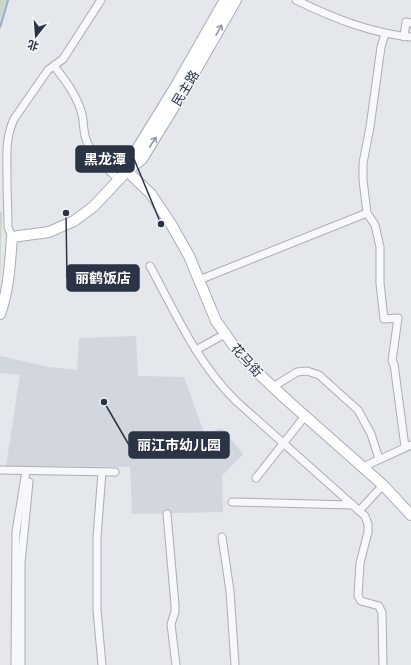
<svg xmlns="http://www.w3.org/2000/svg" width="411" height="665" viewBox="0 0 411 665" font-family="Helvetica,'Noto Sans SC',sans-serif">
	<rect width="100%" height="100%" fill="#e4e7ec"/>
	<path fill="#d2d6de" d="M136 336 138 376 184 377 205 435 212 436 211 432 222 428 243 454 222 476 223 512 132 514 130 467 6 466 20 375 0 373V356L49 367 77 370 79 338Z"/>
	<g fill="#c9d6c5">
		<path d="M0 0H6L0 20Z"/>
		<path d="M0 212H2L0 284Z"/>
	</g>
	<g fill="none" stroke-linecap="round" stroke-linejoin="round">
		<path stroke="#9fb4cc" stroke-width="2.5" d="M0 27 8 0"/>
		<g stroke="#a9aeb7" stroke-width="9">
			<g id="street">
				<path d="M296 0C333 18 370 33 411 37"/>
				<path d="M385 34 381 47 370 127 363 163V180L367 213 375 225 380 247V283L384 319 398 318 392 361 394 364 405 447"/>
				<path d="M404 37 406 22 411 23"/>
				<path d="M54 66C66 81 77 96 82 114 84 124 83 133 87 142 94 158 107 168 119 180"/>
				<path d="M12 237 8 227C8 211 7 194 7 177 7 157 5 138 14 119L48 70 63 59 101 0"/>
				<path d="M150 266C175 312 197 363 236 401L365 516 368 524V532L360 563 358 596 361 601 379 606 382 613 383 665"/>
				<path d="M199 280 367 213"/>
				<path d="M196 350 225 334"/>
				<path d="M273 387 297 372 307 371 319 375 358 410 371 434 379 459"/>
				<path d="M363 467 411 445"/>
				<path d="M0 470 115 472"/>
				<path d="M102 472 97 537V610L102 665"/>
				<path d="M256 478 305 416"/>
				<path d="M232 502 353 505"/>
				<path d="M359 511 383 485"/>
				<path d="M167 514 175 605V612L171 624 176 665"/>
				<path d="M222 537 230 591 235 665"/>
				<path d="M15 665 16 532 26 471"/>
				<path d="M21 665V563L29 482"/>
			</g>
		</g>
		<g stroke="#a9aeb7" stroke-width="12">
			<g id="secondary">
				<path d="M128 169 134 154 177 84 225 0"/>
				<path d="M127 171 151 194 171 224 189 256 216 321 236 349 258 373 288 401 383 485 411 515"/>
				<path d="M0 314C9 289 10 263 12 237L49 232 74 221 93 207 127 171 142 159 185 89 236 0"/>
			</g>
		</g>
		<use href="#street" stroke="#f7f8fa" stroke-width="7"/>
		<use href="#secondary" stroke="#fff" stroke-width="10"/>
	</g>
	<defs><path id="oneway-shaft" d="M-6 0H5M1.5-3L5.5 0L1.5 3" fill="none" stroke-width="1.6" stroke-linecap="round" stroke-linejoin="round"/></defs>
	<g stroke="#959aa2">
		<use href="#oneway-shaft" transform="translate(219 30) rotate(-61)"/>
		<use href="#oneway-shaft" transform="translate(153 142) rotate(-57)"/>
	</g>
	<g text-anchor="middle" stroke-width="3" stroke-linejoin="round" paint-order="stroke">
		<g font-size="13" fill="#2b3445" stroke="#f4f6f9">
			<text transform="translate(185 88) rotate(-59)" y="5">民主路</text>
			<text transform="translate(247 360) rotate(48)" y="5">花马街</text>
		</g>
	</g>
	<path fill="none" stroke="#2b3445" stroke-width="1.5" d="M161 224L134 159M66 213L67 278M104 402L129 445"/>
	<g fill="#2b3445" stroke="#f4f6f9" stroke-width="1.5">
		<circle cx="161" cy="224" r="4"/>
		<circle cx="66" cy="213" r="4"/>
		<circle cx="104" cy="402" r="4"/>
	</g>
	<g fill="#2b3445" stroke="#2b3445" stroke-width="1.5">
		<rect x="76" y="146" width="58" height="26" rx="4"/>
		<rect x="67" y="265" width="72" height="26" rx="4"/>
		<rect x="129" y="432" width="100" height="26" rx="4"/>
	</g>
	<g font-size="14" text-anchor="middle" font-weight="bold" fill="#fff">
		<text x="105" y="164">黑龙潭</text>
		<text x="103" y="283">丽鹤饭店</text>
		<text x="179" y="450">丽江市幼儿园</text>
	</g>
	<g transform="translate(36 36) rotate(197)" stroke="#f4f6f9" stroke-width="3" paint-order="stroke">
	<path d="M0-3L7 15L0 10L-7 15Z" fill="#2b3445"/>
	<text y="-6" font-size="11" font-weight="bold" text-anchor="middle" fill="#2b3445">北</text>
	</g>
</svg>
